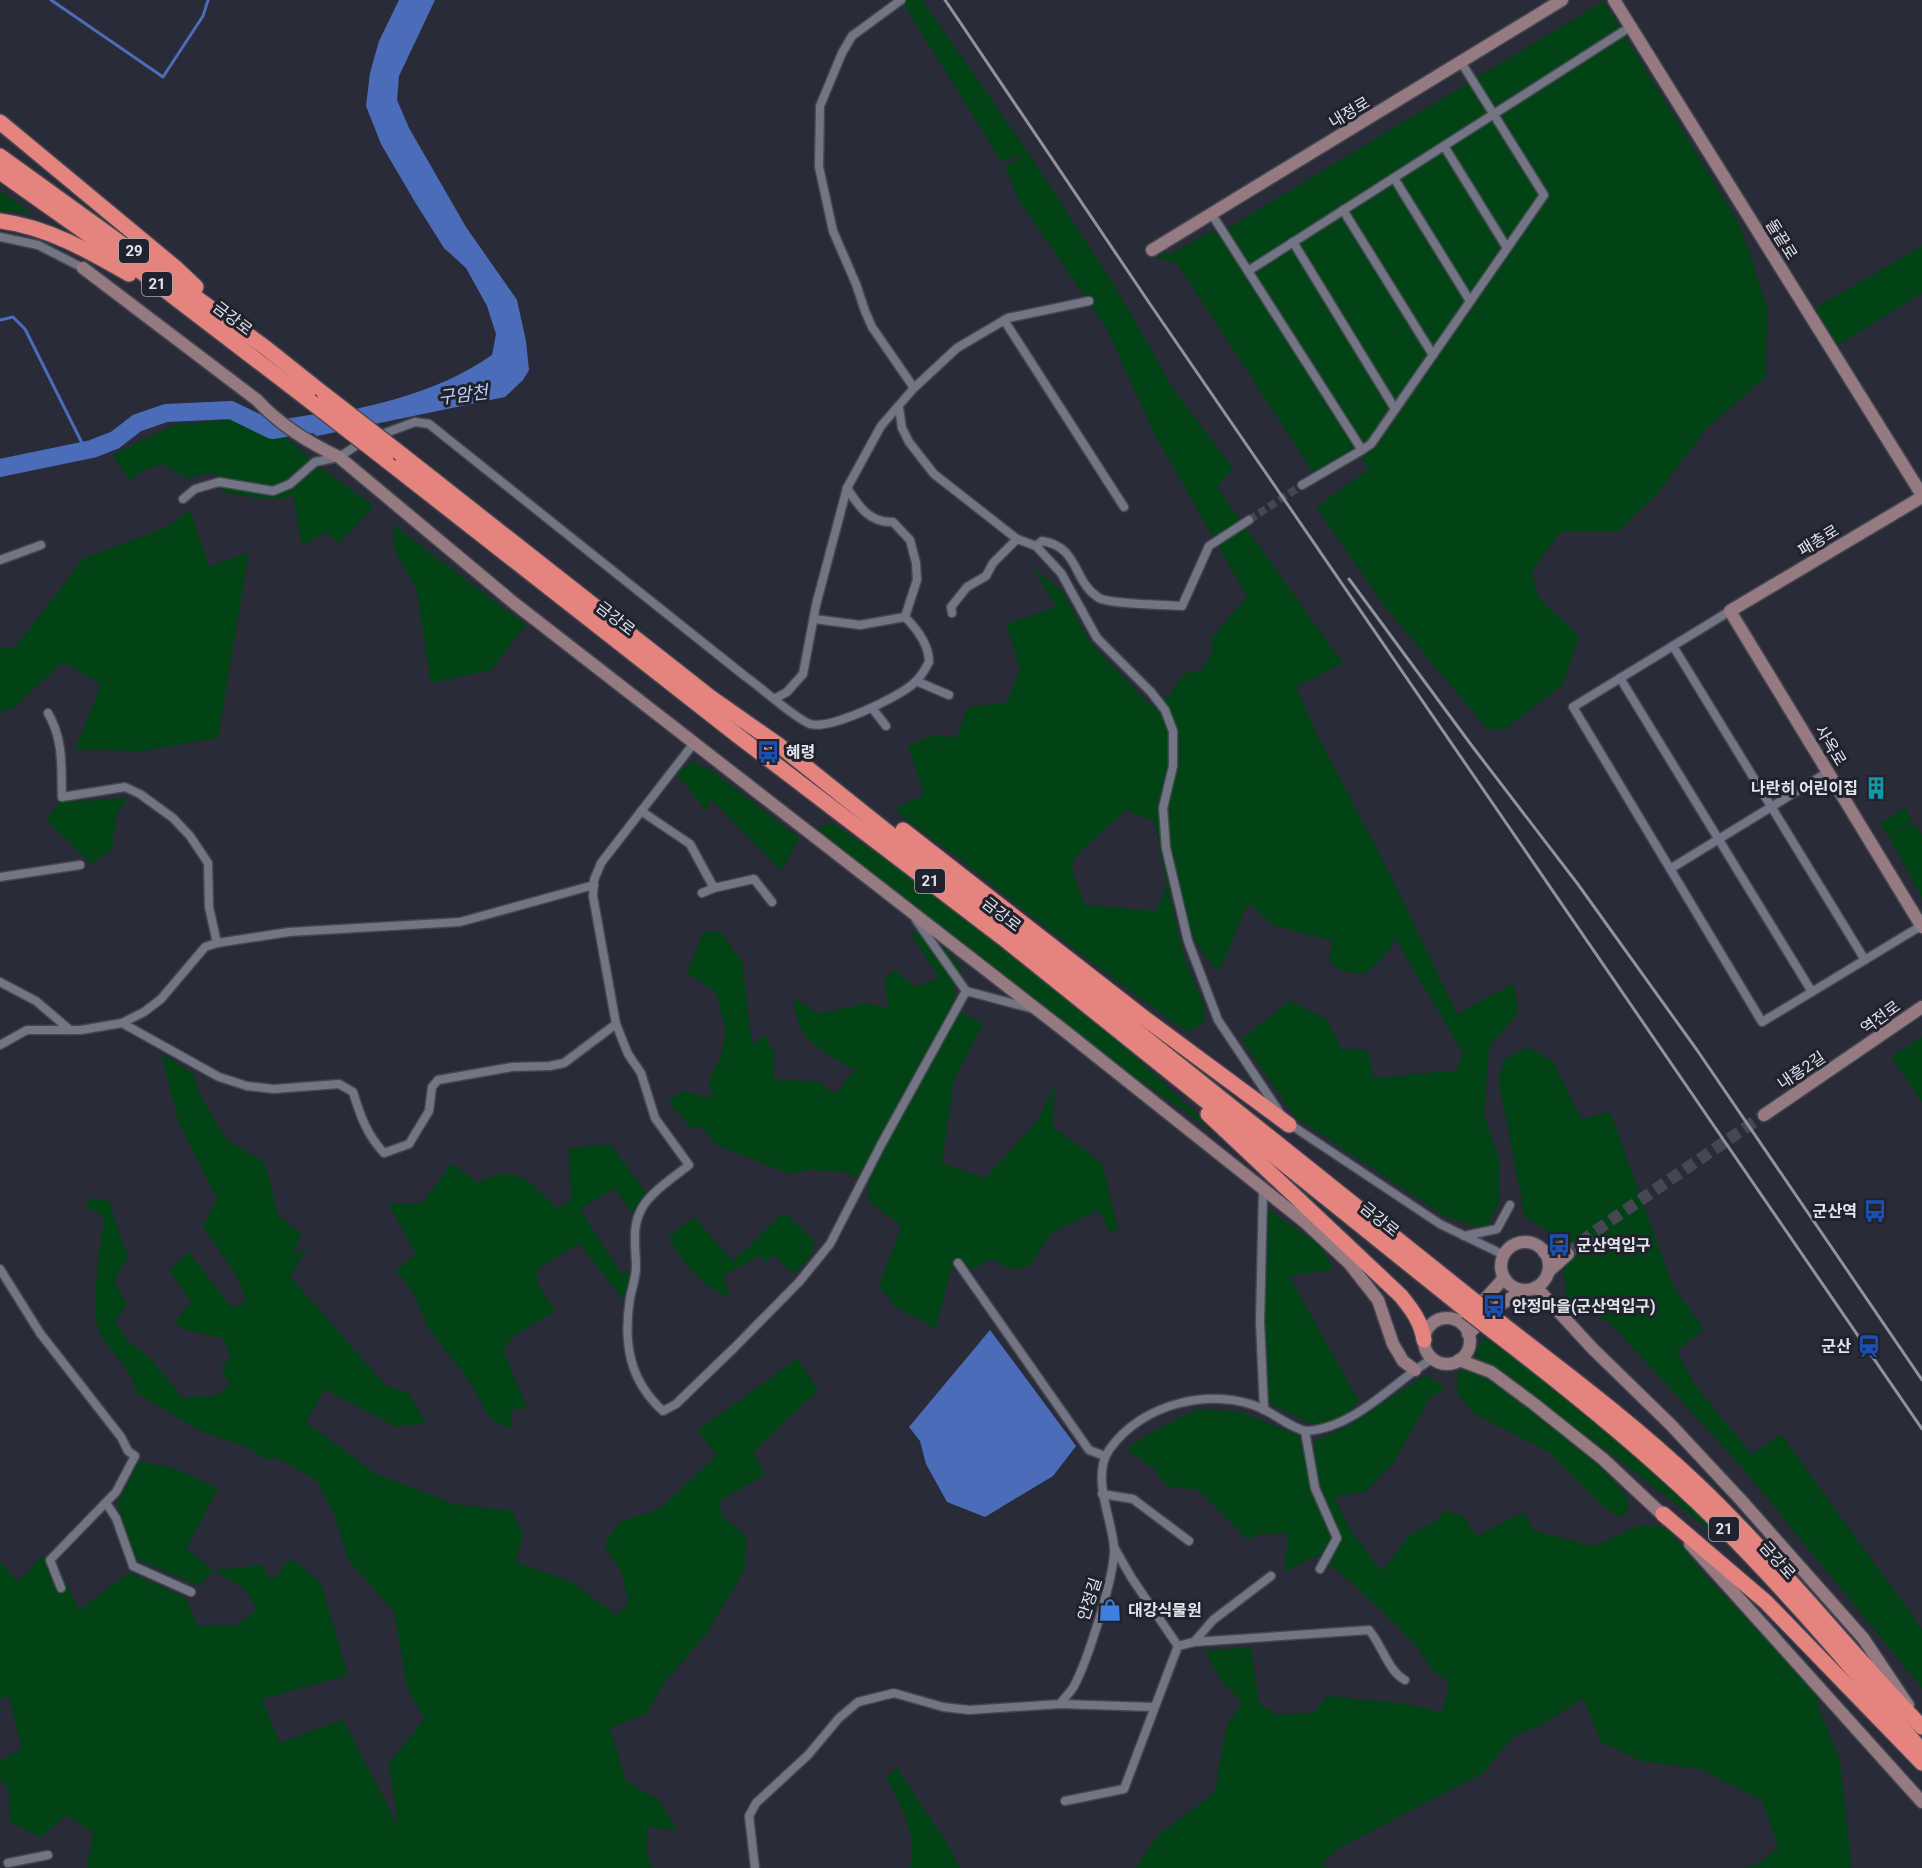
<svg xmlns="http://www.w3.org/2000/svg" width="1922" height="1868" viewBox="0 0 1922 1868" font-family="Roboto,'Noto Sans KR',sans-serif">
	<rect width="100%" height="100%" fill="#2a2b38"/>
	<g fill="#024315" fill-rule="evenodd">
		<path d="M901 0H922L1028 152 1116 288 1174 390 1233 468 1217 487 1343 663 1296 687 1317 735 1387 868 1457 1014 1514 983 1518 1013 1489 1047 1484 1115 1499 1160 1500 1201 1486 1230 1444 1216 1295 1117 1241 1039 1290 1001 1327 1019 1342 1050 1367 1049 1374 1078 1457 1070 1463 1053 1395 938 1389 951 1365 974 1344 972 1329 962 1332 941 1273 925 1248 903 1219 972 1201 951 1168 889 1185 959 1203 1002 1205 1021 1187 1032C1112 978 1039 923 967 865 943 845 916 831 895 808L924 795 908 745 938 734 956 738 968 707 1007 702 1020 670 1006 624 1056 607 1034 568 1063 592 1091 644 1151 706 1168 697 1184 673 1201 671 1214 650 1210 640 1247 597 1155 435 1106 328 1018 199 1005 167 1025 154 1001 161ZM1126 810 1154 821 1167 886 1156 911 1085 905 1072 870 1075 857Z"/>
		<path d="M1604 1 1737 220 1749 250 1767 309 1766 376 1706 429 1657 494 1619 531H1562L1532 570 1538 597 1579 636 1563 685 1505 729H1487L1386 608 1316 507 1369 469 1352 443V450L1314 474 1177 263 1155 257 1162 252 1171 254 1211 231 1218 234Z"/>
		<path d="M0 191 32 213 0 211Z"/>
		<path d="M1922 246V293L1838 345 1815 308Z"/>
		<path d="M233 419 269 436 286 437 325 471 374 506 339 543 326 532 302 546 293 495 278 500 223 493 214 473 186 478 164 464 144 470 129 480 112 455 173 425Z"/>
		<path d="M190 510 209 567 249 552 218 738 142 751 75 749 101 684 63 662 12 709 0 712V647L14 648 84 558 167 527Z"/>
		<path d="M393 525 526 625 491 670 431 683 416 587 395 552Z"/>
		<path d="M693 761 715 773 799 838 782 871 711 799 706 811 676 773Z"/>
		<path d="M128 798 117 813 112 850 91 864 46 820 59 802Z"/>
		<path d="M1905 808 1913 821 1888 836 1880 823Z"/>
		<path d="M831 822 925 887 1105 1028 1221 1137 1118 1065 816 830Z"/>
		<path d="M1909 825H1914L1922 834V898L1889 837Z"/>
		<path d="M908 929 945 948 962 968 954 991 963 1013 983 1024 954 1080 942 1163 985 1178 1038 1120 1055 1085 1053 1127 1102 1163 1118 1229 1109 1232 1099 1210 1051 1233 1031 1265 1013 1270 992 1259 969 1270 954 1258 936 1329 895 1306 879 1286 901 1226 867 1200 869 1181 843 1172 811 1170 790 1174 717 1145 701 1127 691 1128 668 1101 682 1091 712 1098 709 1079 721 1057 726 1032 716 993 687 972 704 931H719L742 961 752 1044 764 1035 775 1054 773 1080 817 1081 835 1094 855 1070C821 1050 795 1042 794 997L817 1014 867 1003 888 1008 884 979 894 970 916 987 939 977Z"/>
		<path d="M1922 1037V1102L1891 1057Z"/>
		<path d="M1529 1047 1553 1062 1581 1119 1610 1112 1673 1286 1704 1329 1677 1351 1694 1384 1752 1455 1781 1434 1922 1629V1688L1740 1465 1610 1323 1567 1300 1559 1237 1525 1217 1498 1079 1505 1059Z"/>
		<path d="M161 1053 194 1074 200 1095 226 1139 265 1163 278 1215 301 1234 294 1255 308 1247 290 1276 386 1386 408 1392 426 1423 396 1427 325 1389 306 1422 376 1474 455 1504 512 1511 523 1534 516 1562 570 1581 617 1615 628 1603 622 1573 604 1546 619 1522 659 1509 717 1455 697 1431 798 1358 818 1390 753 1452 765 1474 720 1501 721 1515 747 1537 744 1571 706 1634 665 1682 646 1714 610 1728 626 1781 659 1800 678 1831 648 1827 646 1854 653 1868H87L93 1833 66 1815 41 1837 10 1822V1797L4 1781 0 1782V1761L22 1748 9 1696 0 1699V1561L18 1582 43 1555 57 1563 79 1610 129 1572 186 1598 197 1625H237L257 1609 244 1588 214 1570 198 1586 133 1557 117 1503 139 1461 177 1469 218 1489 186 1549 214 1570 262 1565 272 1581 291 1558 321 1583 348 1675 262 1699 280 1743 343 1719 399 1828 388 1764 424 1719 407 1686 394 1611 348 1560 334 1514 316 1480 278 1458 265 1459 249 1448 198 1430 135 1392C134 1364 100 1348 96 1320 92 1292 101 1246 104 1217L85 1206 93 1197 109 1201 128 1258 114 1280 127 1304 115 1321 125 1338 150 1358 182 1397 217 1396 231 1384 221 1370 230 1355 223 1338 189 1331 174 1323 191 1302 169 1270 189 1252 232 1308 247 1300 236 1276 203 1226 217 1199 178 1121Z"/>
		<path d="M610 1144 646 1192 634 1216 615 1188 580 1209 622 1274 633 1268 624 1301 579 1243 537 1270V1282L555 1311 515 1335 503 1349 527 1408 511 1410V1429L490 1418 470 1382 428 1328 415 1296 396 1270 416 1254 388 1204 422 1203 452 1163 478 1183C519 1161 528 1182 558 1209L571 1199 569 1148Z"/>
		<path d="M1266 1208 1319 1244 1334 1269 1289 1276 1359 1402 1341 1418 1314 1425 1268 1403 1264 1283Z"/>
		<path d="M785 1213 815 1241 811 1256 794 1274 775 1256 765 1262 761 1255 723 1276 730 1297C699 1286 684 1263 668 1236L695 1217 732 1261C752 1246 764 1227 785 1213Z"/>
		<path d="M1484 1337 1572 1400 1700 1514 1713 1533 1613 1455 1474 1355Z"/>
		<path d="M1471 1369 1507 1391 1606 1472 1626 1495 1629 1509 1620 1517 1605 1508 1549 1452 1473 1413 1458 1394 1457 1372Z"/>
		<path d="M1425 1375 1446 1388 1430 1397 1394 1462 1365 1492 1334 1497 1353 1534 1382 1571 1409 1535 1438 1520 1445 1510 1463 1516 1477 1536 1523 1512 1535 1531 1595 1546 1639 1525 1667 1527 1704 1574 1817 1692V1703L1840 1761 1852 1868H1744L1760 1863 1778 1846 1762 1801 1701 1769 1641 1761 1601 1742 1583 1698 1543 1724 1513 1737 1483 1773 1337 1849 1321 1863 1329 1868H1136L1157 1836 1215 1792 1226 1727 1242 1702 1222 1682 1205 1651 1251 1647 1259 1703 1278 1715 1315 1712 1327 1696 1402 1703 1442 1712 1450 1682C1424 1668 1430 1661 1413 1643 1384 1612 1351 1581 1318 1555L1284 1572 1288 1534H1260L1247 1539 1198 1490 1167 1486 1154 1469 1127 1449 1148 1434 1197 1409 1241 1412 1298 1435 1312 1457 1315 1441 1348 1426Z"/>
		<path d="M897 1768 947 1843 960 1868H910C917 1831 902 1809 886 1777Z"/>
	</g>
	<g fill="#4b6db9">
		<path d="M399 0H435L399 76 397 100 409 128 466 227 517 300 526 341 529 370 523 380 505 397 317 436 293 420C361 410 435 395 492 355L496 334 487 306 466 268 444 248 415 202 381 144 366 106 370 73 379 41Z"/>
		<path d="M990 1330 1076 1446 1053 1476 985 1517 947 1502 926 1464 920 1441 909 1427Z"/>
	</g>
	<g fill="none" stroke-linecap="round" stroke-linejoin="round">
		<g stroke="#4b6db9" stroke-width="3">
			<path d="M51 0 163 77 203 16 208 0"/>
			<path d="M0 320 13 317 25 329 86 451"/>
		</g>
		<path stroke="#4b6db9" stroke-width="18" d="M0 468 92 449 115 440 137 423 166 413 231 410 272 430 324 422"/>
		<path stroke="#464753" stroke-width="8" stroke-dasharray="8 4" stroke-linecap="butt" d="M1249 520 1302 485"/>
		<path stroke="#464753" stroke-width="12" stroke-dasharray="12 6" stroke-linecap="butt" d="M1568 1254 1591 1234 1764 1115"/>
		<g stroke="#444650" stroke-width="11">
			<g id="street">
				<path d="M901 0 852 36 842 53 820 106 819 167 833 231 856 284 865 311 872 327 914 388"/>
				<path d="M1444 146 1507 248"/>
				<path d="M1394 178 1470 301"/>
				<path d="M1343 210 1433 355"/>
				<path d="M1211 213 1362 450 1371 444 1544 195 1461 62"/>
				<path d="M0 237 38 245 83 268"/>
				<path d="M1293 242 1395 409"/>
				<path d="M1248 271 1630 27"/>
				<path d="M1004 320 1124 507"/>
				<path d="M899 408 902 428 909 442 934 474 1017 539 1036 546 1061 573 1097 638 1151 692 1165 710 1173 731V766L1163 808 1166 848 1188 941 1218 1020 1280 1113"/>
				<path d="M377 436 415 422 429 424 746 677C762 688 794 718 810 724 830 730 897 698 913 684 920 678 925 670 929 662 929 644 917 629 905 617L917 580 916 563 910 540 893 522C870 523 859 507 847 488"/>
				<path d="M1302 485 1362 450"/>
				<path d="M183 499 195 489 219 482 273 491 290 484 315 462 339 457 365 440"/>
				<path d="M1036 546 1042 541C1080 547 1072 581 1099 598 1109 604 1166 605 1182 606L1209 546 1249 520"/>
				<path d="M0 560 41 545"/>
				<path d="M1730 611 1573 707 1762 1022 1921 926"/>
				<path d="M952 613 951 607 967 587 986 576 993 563 1017 539"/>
				<path d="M814 619 860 625 905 617"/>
				<path d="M1673 646 1865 960"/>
				<path d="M1620 678 1812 992"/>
				<path d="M916 681 949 695"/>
				<path d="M776 698 787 692 803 674 816 605 847 488 881 426 914 388 957 348 1008 318 1089 301"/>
				<path d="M872 708 886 726"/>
				<path d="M48 713C64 741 61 767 62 797L125 787 140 794 173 818 190 836 208 863 209 907 217 943"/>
				<path d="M641 811 690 844 714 888"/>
				<path d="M1670 869 1828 772"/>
				<path d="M0 877 80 865"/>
				<path d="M702 893 714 888 754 879 772 902"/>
				<path d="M916 920 966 991"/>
				<path d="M0 982 36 1001 70 1030H81L122 1023 219 1077 247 1086 274 1089 339 1084 353 1092C360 1115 367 1135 384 1153L409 1144 429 1111 432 1087 438 1080 512 1067 550 1066 564 1063 616 1024 593 896 594 880 601 863 694 743"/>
				<path d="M122 1023 144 1012 161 999 205 947 217 943 289 932 460 922 594 885"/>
				<path d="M616 1024 628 1054 641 1073 655 1118 689 1165C674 1177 651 1192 642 1208 631 1227 636 1247 636 1267 636 1277 632 1288 630 1298 623 1343 629 1380 663 1411L676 1404 735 1347 799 1282 830 1244 882 1143 966 991 1034 1009"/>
				<path d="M0 1045 27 1030H70"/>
				<path d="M1288 1123 1440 1224 1504 1255"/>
				<path d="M1263 1192 1260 1322 1264 1410"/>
				<path d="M1464 1236 1497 1229 1510 1205"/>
				<path d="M958 1263 1089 1450 1105 1456"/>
				<path d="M0 1269 40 1333 121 1437 128 1451 135 1456 116 1492 50 1560 61 1588"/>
				<path d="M1305 1431 1315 1488 1337 1538 1320 1569"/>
				<path d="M1102 1494 1133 1499 1189 1541"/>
				<path d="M106 1503 116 1518 133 1566 191 1592"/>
				<path d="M1114 1547 1131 1577 1178 1646 1194 1642 1369 1630C1382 1645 1388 1671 1405 1680"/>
				<path d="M1194 1642 1213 1620 1271 1576"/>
				<path d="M1060 1704 1153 1707"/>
				<path d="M1065 1801 1124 1789 1178 1646"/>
				<path d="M8 1863 48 1855"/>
				<path d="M755 1868 749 1816 756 1803 808 1755 839 1718 858 1702 894 1693 943 1707 969 1710 1060 1704C1064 1698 1070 1693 1074 1686 1087 1662 1116 1573 1114 1547 1112 1519 1091 1477 1109 1450 1141 1403 1213 1386 1263 1409 1274 1414 1298 1432 1308 1431 1356 1427 1392 1383 1432 1359"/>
			</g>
		</g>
		<g stroke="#444650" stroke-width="15">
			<g id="secondary">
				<path d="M1614 0 1922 495"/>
				<path d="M1152 250 1562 0"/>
				<path d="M83 268 257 400C279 424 309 443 339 457L514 603 1066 1032 1306 1223 1349 1263 1378 1300 1393 1344 1403 1361 1415 1370"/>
				<path d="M1922 497 1730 611 1922 927"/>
				<path d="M1764 1115 1922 1007"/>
				<circle cx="1525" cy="1266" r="24"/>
				<path d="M1544 1252 1563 1247"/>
				<path d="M1549 1271 1568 1254"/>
				<path d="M1536 1287 1592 1348 1671 1425 1740 1499 1863 1638 1908 1705"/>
				<path d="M1475 1310 1504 1278"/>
				<circle cx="1447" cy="1341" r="23"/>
				<path d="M1468 1334 1497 1307 1523 1290"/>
				<path d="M1459 1360 1491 1372 1534 1404 1603 1459 1668 1520"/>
				<path d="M1690 1544 1922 1802"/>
			</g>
		</g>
		<g stroke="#444650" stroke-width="18">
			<g id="highway">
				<path d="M0 122 176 268 196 287"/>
				<path d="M0 156 266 348 325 395"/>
				<path d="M0 172 144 274 310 401"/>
				<path d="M0 221C47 227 89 251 129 274"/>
				<path d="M401 454 710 697 780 746 1476 1302"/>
				<path d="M386 460 737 735 1003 938 1467 1311"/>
				<path d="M903 830 1143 1017 1289 1125"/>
				<path d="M1208 1114 1401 1296C1412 1310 1421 1321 1424 1340"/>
				<path d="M1506 1327C1571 1377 1636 1426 1696 1483 1776 1559 1845 1647 1922 1727"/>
				<path d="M1498 1335C1567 1388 1634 1442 1697 1502 1777 1579 1850 1666 1922 1751"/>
				<path d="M1663 1514 1766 1602 1922 1763"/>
			</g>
		</g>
		<use href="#street" stroke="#737584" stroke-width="8"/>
		<use href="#secondary" stroke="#957a82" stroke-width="12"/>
		<use href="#highway" stroke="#e5847f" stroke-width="15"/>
		<g stroke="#91929d" stroke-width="3">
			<path d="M945 0 1150 304 1922 1429"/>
			<path d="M1349 579 1472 746 1577 883 1697 1050 1922 1380"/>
		</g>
		<g stroke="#444650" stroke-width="18" stroke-linecap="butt">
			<g id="highway-bridge">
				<path d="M325 395 401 454"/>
				<path d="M310 401 386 460"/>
				<path d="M1476 1302 1506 1327"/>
				<path d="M1467 1311 1498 1335"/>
			</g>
		</g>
		<use href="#highway-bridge" stroke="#e5847f" stroke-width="15"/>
	</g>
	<defs>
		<g id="bus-bare" transform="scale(1.8)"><path d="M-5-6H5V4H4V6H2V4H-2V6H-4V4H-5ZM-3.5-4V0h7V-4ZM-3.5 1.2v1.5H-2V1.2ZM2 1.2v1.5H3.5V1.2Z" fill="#1a4fb4" stroke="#20222e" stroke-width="2.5" paint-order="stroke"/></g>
		<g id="building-bare" transform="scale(1.8)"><path d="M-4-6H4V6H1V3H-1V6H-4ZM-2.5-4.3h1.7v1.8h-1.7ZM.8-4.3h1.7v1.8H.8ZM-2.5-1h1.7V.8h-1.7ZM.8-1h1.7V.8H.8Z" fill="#0f9aa8" stroke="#20222e" stroke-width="2.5" paint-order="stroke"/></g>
		<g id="station-bare" transform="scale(1.8)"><path d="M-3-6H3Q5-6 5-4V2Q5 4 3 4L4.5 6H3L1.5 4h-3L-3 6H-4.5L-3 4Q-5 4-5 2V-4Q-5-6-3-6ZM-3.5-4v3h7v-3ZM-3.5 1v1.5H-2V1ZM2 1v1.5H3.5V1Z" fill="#1a4fb4" stroke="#20222e" stroke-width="2.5" paint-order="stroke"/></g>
		<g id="shop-bare" transform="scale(1.8)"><path d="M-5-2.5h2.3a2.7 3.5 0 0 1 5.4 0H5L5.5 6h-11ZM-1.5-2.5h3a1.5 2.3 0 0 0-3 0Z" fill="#3f7fe0" stroke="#20222e" stroke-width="2.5" paint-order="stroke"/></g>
	</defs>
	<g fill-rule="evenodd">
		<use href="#bus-bare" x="768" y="752"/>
		<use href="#building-bare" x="1876" y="788"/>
		<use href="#bus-bare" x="1875" y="1211"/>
		<use href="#bus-bare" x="1559" y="1245"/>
		<use href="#bus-bare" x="1494" y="1306"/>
		<use href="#station-bare" x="1869" y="1346"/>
		<use href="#shop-bare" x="1110" y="1610"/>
	</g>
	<g text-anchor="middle" stroke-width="6" stroke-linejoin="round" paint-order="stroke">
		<g fill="#20222e" stroke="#a8aab3" stroke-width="1.5">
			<rect x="119" y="239" width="30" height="24" rx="4.5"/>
			<rect x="142" y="272" width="30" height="24" rx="4.5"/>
			<rect x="915" y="869" width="30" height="24" rx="4.5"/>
			<rect x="1709" y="1517" width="30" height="24" rx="4.5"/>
		</g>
		<g font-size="15" font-weight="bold" fill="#e2e4ec">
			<text x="134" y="256">29</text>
			<text x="157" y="289">21</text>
			<text x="930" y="886">21</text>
			<text x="1724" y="1534">21</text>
		</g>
		<g font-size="16" fill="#e2e4ec" stroke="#20222e">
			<text transform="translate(1349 112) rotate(-31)" y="6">내정로</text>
			<text transform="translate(1782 239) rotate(58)" y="6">돌끝로</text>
			<text transform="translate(233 318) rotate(37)" y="6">금강로</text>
			<text transform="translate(1818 540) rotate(-31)" y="6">패총로</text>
			<text transform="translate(616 618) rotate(38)" y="6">금강로</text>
			<text transform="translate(1831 745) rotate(59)" y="6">사옥로</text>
			<text transform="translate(1002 914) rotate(38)" y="6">금강로</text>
			<text transform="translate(1880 1017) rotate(-36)" y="6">역전로</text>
			<text transform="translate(1801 1070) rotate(-34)" y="6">내흥2길</text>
			<text transform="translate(1380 1219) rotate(39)" y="6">금강로</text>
			<text transform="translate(1778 1560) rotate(48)" y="6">금강로</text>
			<text transform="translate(1089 1599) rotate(-72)" y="6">안정길</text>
		</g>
		<g font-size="16" font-weight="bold" fill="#e2e4ec" stroke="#20222e" text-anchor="start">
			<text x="786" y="758">혜령</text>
			<text x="1858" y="794" text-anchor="end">나란히 어린이집</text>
			<text x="1857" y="1217" text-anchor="end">군산역</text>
			<text x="1577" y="1251">군산역입구</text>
			<text x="1512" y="1312">안정마을(군산역입구)</text>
			<text x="1851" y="1352" text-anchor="end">군산</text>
			<text x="1128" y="1616">대강식물원</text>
		</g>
		<g font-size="18" font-style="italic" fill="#bdd1fb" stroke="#20222e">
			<text transform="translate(463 395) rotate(-7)" y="6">구암천</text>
		</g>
	</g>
</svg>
